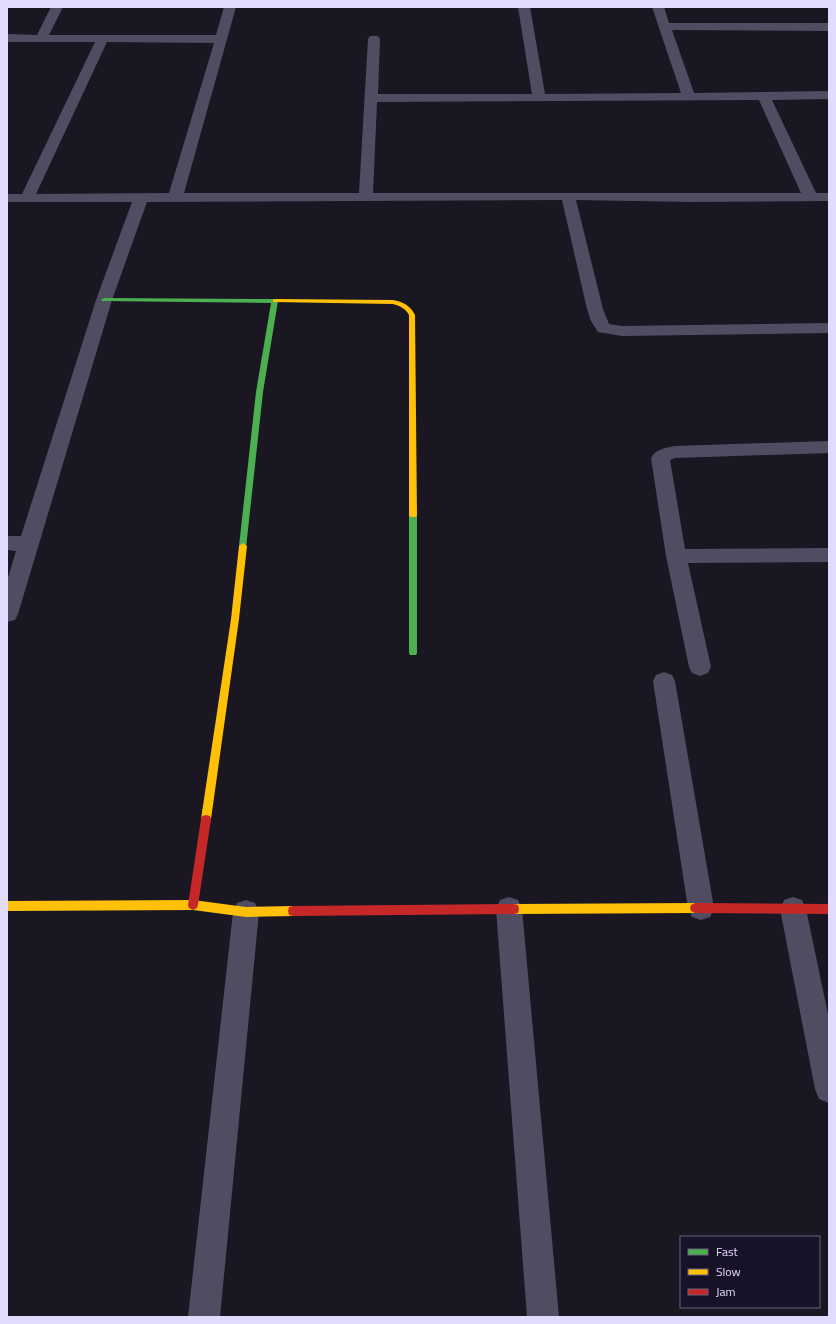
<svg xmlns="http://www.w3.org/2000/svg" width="836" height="1324" viewBox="0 0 836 1324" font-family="'Titillium Web',sans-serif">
	<rect width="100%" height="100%" fill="#1a1723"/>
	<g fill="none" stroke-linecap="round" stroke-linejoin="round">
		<g fill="#504d63" fill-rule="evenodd">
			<path d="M51 7H63L49 35H216L224 7H236L184 193H359L368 39 370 36H378L380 39 378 94H532L518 7H530L545 94 681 93 652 7H664L669 23H829V31L672 30 694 93 829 91V99L772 100 816 193H829V201L693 202 576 200 603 309 609 324 622 326 829 323V333L622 336 598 332 591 321 587 309 562 200 147 202 112 300 18 614 15 620 7 622V581L16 551 7 550V536H21L96 300 132 202H7V194H22L95 42H7V34L37 35ZM107 42 214 43 169 193 36 194ZM759 100 801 193H373L377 102Z"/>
			<path d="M829 441V453L675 458 670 460 685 549 829 548V562L688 563 711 667 708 673 700 676 692 673 689 667 666 556 651 458C656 449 665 448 675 446Z"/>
			<path d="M664 672 672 675 675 681 714 908 710 917 701 920 692 917 688 908 653 681 656 675Z"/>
			<path d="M509 897 518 900 522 909 559 1317H527L496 909 500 900Z"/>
			<path d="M793 897 802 900 806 909 829 1019V1103L819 1099 815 1089 780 909 784 900Z"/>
			<path d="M246 900 255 903 259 912 220 1317H188L233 912 237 903Z"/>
		</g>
		<g fill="#4caf50" fill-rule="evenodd">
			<path d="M104 298 275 299 278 301 263 392 246 548H240L239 546 256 392 271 303 102 301 101 300Z"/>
			<path d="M413 512 417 515V653L416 655H410L409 653V515Z"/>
		</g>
		<g fill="#ffc107" fill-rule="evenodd">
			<path d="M275 299 393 300C403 302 410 305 415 315L417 515 416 517H410L409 515V315C405 308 400 306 393 304L273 302V300Z"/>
			<path d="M243 543 247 546 239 619 211 819 210 822 206 823 202 822 201 819 231 619 239 546Z"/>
			<path d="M193 900 246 907 293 906 297 907 298 911 297 915 293 916 246 917 193 910 7 911V901Z"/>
			<path d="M695 903 699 905 700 908 699 911 695 913 514 914 510 913 509 909 510 905 514 904Z"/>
		</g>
		<g fill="#c62828" fill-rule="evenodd">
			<path d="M206 815 210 816 211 819 198 905 197 908 193 910 189 908 188 905 201 819 202 816Z"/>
			<path d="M695 903 829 904V914L695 913 691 911 690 908 691 905Z"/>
			<path d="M514 904 518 905 519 909 518 913 514 914 293 916 289 915 288 911 289 907 293 906Z"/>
		</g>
	</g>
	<rect width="836" height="1324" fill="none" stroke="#e3dbfd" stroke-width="16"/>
	<rect x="680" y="1236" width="140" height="72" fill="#181228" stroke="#69627d"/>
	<rect x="688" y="1249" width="20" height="6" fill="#4caf50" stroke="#69627d"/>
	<text x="716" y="1256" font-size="12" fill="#e3dbfd">Fast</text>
	<rect x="688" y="1269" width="20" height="6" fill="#ffc107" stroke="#69627d"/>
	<text x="716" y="1276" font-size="12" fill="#e3dbfd">Slow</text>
	<rect x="688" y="1289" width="20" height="6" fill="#c62828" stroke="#69627d"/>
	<text x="716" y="1296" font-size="12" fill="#e3dbfd">Jam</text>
</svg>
